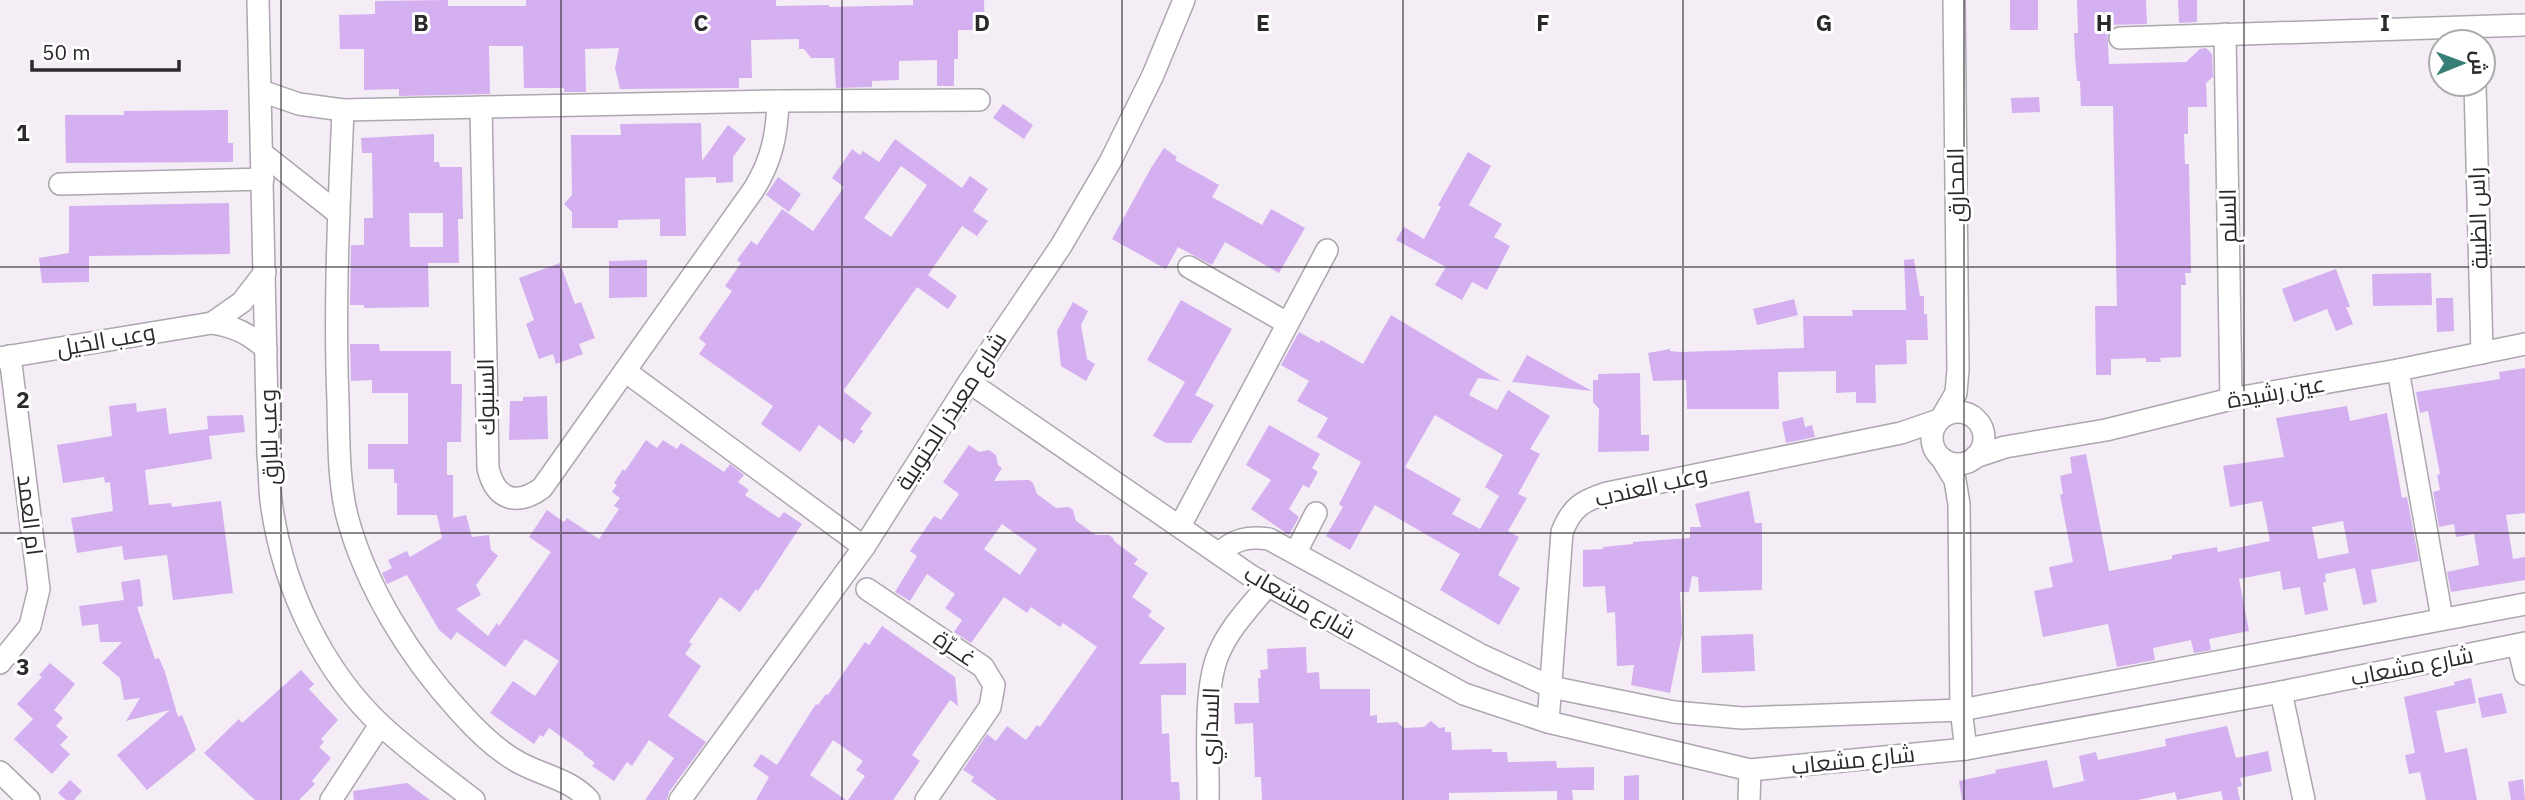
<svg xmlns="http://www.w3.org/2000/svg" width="2525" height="800" viewBox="0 0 2525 800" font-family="'IBM Plex Sans',Cairo,sans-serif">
	<rect width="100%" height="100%" fill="#f4edf6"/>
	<g fill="#d4b0f0" fill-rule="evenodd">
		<path d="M448 0V6H526V0H776V6L829 5V7L913 5V0H984L985 30H958V59H954V86H937V60L899 61V80L872 81V87L836 88 834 58H811L804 49H799V39L751 40 752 78H739V88L620 89 615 68 619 48 585 49 586 92H564V88H524L523 46H489L490 94 399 96V89L364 90V49H340L339 15 375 14V1Z"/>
		<rect x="2010" y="0" width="28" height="30"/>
		<path d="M2077 0H2146L2147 24 2107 25 2109 64 2186 62 2200 49 2206 48 2212 54 2213 77 2206 83 2207 107H2188V134H2184L2185 164H2189L2191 273H2185L2186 285H2181V357L2160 358 2161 362H2146V358L2111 359V375H2096L2095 306H2117L2113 106H2081L2080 81H2077L2075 56 2074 33H2078Z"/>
		<path d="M2178 0H2197V22L2179 23Z"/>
		<path d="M2039 97 2040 112 2012 113 2011 98Z"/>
		<path d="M1003 104 1033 125 1024 139 993 118Z"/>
		<path d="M228 110V143H233V162L66 163 65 115H124V111Z"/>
		<path d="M701 123 702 161 728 125 746 139 733 157V182L716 183V177L685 178 686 236H660V219L618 220V228H572V212L564 204 572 195 571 135H621L620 124Z"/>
		<path d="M434 134V162H439L440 167H462L463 219H458L459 263H428L429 307 364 308V305H350L351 245H364V218H373L372 153H362L361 138ZM409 213H443V247H410Z"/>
		<path d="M895 139 962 188 970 176 988 189 973 211 988 221 977 236 962 226 928 275 957 296 948 309 917 287 844 390V392L872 413 860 429 863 431 854 444 845 438 842 442 819 425 800 452 761 424 773 406 699 354 706 344 699 338 732 291 725 286 741 263 737 260 751 241 757 245 782 209 813 231 844 187 832 178 852 149 860 155 863 151 879 162ZM901 166 927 185 891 237 864 218Z"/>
		<path d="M1164 148 1177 157 1175 160 1219 185 1212 197 1262 225 1271 209 1305 228 1279 273 1225 242 1212 265 1178 247 1166 269 1112 239 1151 168Z"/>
		<path d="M1468 152 1491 166 1469 205 1502 224 1494 237 1510 246 1487 290 1472 282 1462 300 1435 285 1446 267 1396 240 1404 227 1424 239 1441 207 1438 205Z"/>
		<path d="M778 177 801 194 789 212 766 195Z"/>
		<path d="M229 203 230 254 89 256V282L42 283 39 258 69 253V206Z"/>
		<path d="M1914 259 1920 296H1924V314H1927L1928 340H1906L1907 364 1875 365 1876 403H1856V392L1836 393V371L1778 372 1779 409H1687L1686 380 1653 381 1648 353 1670 349V351L1680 352 1804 348 1803 316H1853L1852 310H1906L1904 260Z"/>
		<path d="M647 260V297L609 298V261Z"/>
		<path d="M560 263 575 304 581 302 595 338 579 344 583 354 556 364 553 354 539 359 526 324 534 320 519 278Z"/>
		<path d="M2336 269 2350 307H2346L2353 324 2336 331 2327 309 2294 322 2282 289Z"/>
		<path d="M2431 273 2432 305 2373 306 2372 274Z"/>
		<path d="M2436 298H2453L2454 331 2437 332Z"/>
		<path d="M1794 299 1798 315 1757 325 1753 309Z"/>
		<path d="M1181 300 1232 329 1195 395 1214 405 1191 443H1166L1153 436 1185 382 1147 360Z"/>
		<path d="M1073 302 1088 311 1081 325 1087 359 1095 364 1086 381 1061 366 1057 331Z"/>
		<path d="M1391 315 1501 381 1478 378 1469 395 1497 410 1508 390 1550 416 1530 449 1540 454 1518 494 1527 498 1508 531 1519 537 1498 575 1520 588 1499 625 1440 590 1460 554 1375 505 1350 550 1326 536 1343 507 1339 504 1361 462 1317 437 1328 418 1297 401 1309 381 1281 365 1299 332 1319 343 1321 340 1363 364ZM1435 415 1503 455 1485 487 1499 496 1480 529 1452 514 1461 499 1405 467Z"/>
		<path d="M350 344H379L380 351H451V384H462L461 442H447V475H453V518L466 515 472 537 489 535 491 550 498 556 476 585 481 595 456 609 488 636 497 623 499 626 551 552 529 537 547 510 564 522 567 518 599 539 619 509 614 506 620 498 612 492 617 485 614 483 623 469 625 471 646 440 657 448 663 440 677 449 681 443 724 472 730 464 744 475 738 482 749 490 745 495 779 518 784 512 802 524 758 591 756 589 740 612 720 597 689 642 692 644 685 654 701 666 668 716 706 742 669 792 667 800H645L674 758 649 740 632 766 627 762 614 781 592 766 595 763 583 754 584 753 549 728 543 737 540 735 534 744 490 713 513 681 535 696 559 661 525 639 505 667 457 632 451 640 439 630 407 575 387 584 382 573 392 568 388 560 407 551 410 557 442 538 437 515H397V483H394V469H368V444H408V393H372V380L351 381Z"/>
		<path d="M1527 355 1592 391 1512 382Z"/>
		<path d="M2525 368V513L2506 515 2513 559 2525 557V580L2451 592 2447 572 2479 565 2474 534 2456 537 2454 524 2439 527 2433 492 2440 490 2437 475 2440 474 2428 411 2420 413 2416 392 2500 379 2499 372Z"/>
		<path d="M1640 373 1641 435H1649V451L1598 452 1599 409 1593 402V380H1598V374Z"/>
		<path d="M547 396 548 439 509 440 510 401H523V397Z"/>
		<path d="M136 403 137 412 166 408 169 434 208 429 207 416 243 415 245 432 209 436 212 459 145 470 149 505 171 503 172 507 221 501 233 593 173 600 167 555 124 560 122 546 77 553 71 518 113 511 110 482 105 483 104 477 63 483 57 445 112 436 109 406Z"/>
		<path d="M2347 406 2350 421 2387 413 2402 498 2407 497 2419 561 2371 570 2377 602 2363 605 2355 568 2325 574 2326 582 2323 583 2328 610 2305 615 2300 587 2283 590 2280 571 2239 579 2249 631 2209 639 2211 650 2194 653 2191 640 2153 648 2155 660 2117 667 2108 624 2043 637 2034 591 2053 587 2049 567 2073 562 2060 495 2063 494 2060 476 2072 473 2070 457 2086 454 2109 571 2172 559V555L2217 547 2218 552 2270 541 2262 501 2230 507 2223 466 2284 457 2276 418ZM2343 521 2349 553 2318 559 2312 527Z"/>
		<path d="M1803 417 1805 427 1812 425 1815 437 1786 443 1782 422Z"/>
		<path d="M1269 425 1320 454 1312 468 1318 472 1309 488 1303 485 1289 509 1299 517 1289 535 1251 509 1271 480 1246 465Z"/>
		<path d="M969 445 979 452 989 450 996 455 998 465 1002 468 994 481 1029 480 1033 483 1037 494 1056 508 1069 507 1073 510 1076 521 1096 535H1109L1113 538 1115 542 1138 559 1134 564 1148 573 1132 597 1152 611 1148 616 1165 628 1139 664 1186 663V695H1161L1162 734 1169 733 1171 782H1179L1180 800H997L971 781 974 777 963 770 987 734 996 741 1007 726 1026 740 1037 725 1040 727 1097 647 1063 623 1060 627 1031 607 1027 613 1004 597 971 643 954 632 962 620 945 608 955 594 927 574 910 601 895 592 917 556 910 551 934 516 941 520 959 494 943 482ZM1002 524 1037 549 1020 575 984 549Z"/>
		<path d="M1749 491 1755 523H1762V590L1699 592 1698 577 1692 576 1689 592H1680L1682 634 1670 693 1631 685 1634 665 1617 666 1615 612 1607 613 1605 586 1583 587V550L1603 549V547L1633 544V542L1690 538V527H1701L1695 504Z"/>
		<path d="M140 579 143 606 137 607 155 659 159 658 165 672 178 717 182 715 196 750 147 790 117 755 170 710 126 721 140 698 124 700 120 678 102 663 122 642H100L98 624 82 626 79 606 124 600 121 582Z"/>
		<path d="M882 626 955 677 958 706 950 700 912 755 920 761 893 800H848L865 776 856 770 863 761 833 740 810 775 846 800H756L769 777 753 766 761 754 777 765 816 704 818 705 826 694 828 695 865 642 869 645Z"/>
		<path d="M1753 634 1755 671 1702 673 1701 636Z"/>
		<path d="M1306 647 1307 673 1319 672 1320 689H1370V716L1377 715V723L1397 722 1404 728 1424 727 1431 721 1439 728 1445 727V732H1451L1452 750 1492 749V752H1507L1508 762 1556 761 1557 768 1594 767V790H1572L1573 800H1557V791L1449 793V800H1262L1261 777H1255L1253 723 1235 724 1234 703H1259L1258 678H1261L1260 670 1268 669 1267 649Z"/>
		<path d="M50 663 75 684 54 710 63 718 56 726 68 737 60 745 70 754 52 774 14 739 33 719 17 704 42 677 39 675Z"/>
		<path d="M301 670 314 684 309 689 338 720 321 739 324 742 319 747 331 758 312 781 315 784 299 800H255L204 753 239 719 242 723Z"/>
		<path d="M2471 678 2476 703 2436 711 2445 753 2467 748 2477 800H2426L2420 772 2409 774 2405 755 2415 753 2404 697 2455 685 2454 682Z"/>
		<path d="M2502 693 2507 713 2482 718 2478 698Z"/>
		<path d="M2227 726 2236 758 2268 751 2272 771 2240 778 2242 786 2237 787 2240 800H2223L2221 791 2177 800 2175 792 2138 800H1962L1959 781 1996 773 1995 770 2047 760 2053 788 2084 781 2079 756 2096 752 2098 760 2166 746 2165 739Z"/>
		<path d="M1639 775V800H1624V776Z"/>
		<path d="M2523 779 2525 800H2511L2508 782Z"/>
		<path d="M70 780 82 791 74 800H66L58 793Z"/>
		<path d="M407 783 430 800H354L353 791Z"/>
	</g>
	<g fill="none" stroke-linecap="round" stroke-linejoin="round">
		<g stroke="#ada6af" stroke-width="24">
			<g id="minor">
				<path d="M258 0 268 455C270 472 269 491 272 508 284 588 322 670 382 726 410 752 443 776 474 800"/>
				<path d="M2225 34 2231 399"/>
				<path d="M2120 38 2525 25"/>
				<path d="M2475 84 2482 353"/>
				<path d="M261 91 299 104 343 110 778 101 979 100"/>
				<path d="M481 107 488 468C495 499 516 507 542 488L754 189C772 160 777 134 778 101"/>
				<path d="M343 110C339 207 334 304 338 401 339 439 338 479 347 516 366 587 410 658 460 712 477 731 497 751 520 763 544 776 570 779 589 800"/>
				<path d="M263 154 339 214"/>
				<path d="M60 184 263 179"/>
				<path d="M1189 267 1287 323"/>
				<path d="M212 323 242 302 265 272"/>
				<path d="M0 358 212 323C234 326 250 334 266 349"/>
				<path d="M2398 370 2442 618"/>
				<path d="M625 371 864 547"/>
				<path d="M969 382 1251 576 1464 694 1548 722 1750 770 1966 749 2281 692 2525 643"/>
				<circle cx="1958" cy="438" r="26"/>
				<path d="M1942 417 1956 393 1958 370 1954 0"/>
				<path d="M1975 457 2005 447 2106 430 2231 399 2398 370 2525 344"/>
				<path d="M1942 459 1955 480 1959 504 1961 710 1966 749"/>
				<path d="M1180 526 1327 250"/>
				<path d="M1296 552 1316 513"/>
				<path d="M1219 554C1233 539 1249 536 1269 539L1481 655 1551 687 1674 712 1742 718 1961 710 2525 604"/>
				<path d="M867 589 983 667 994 685 990 707 926 800"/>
				<path d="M2518 645 2525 674"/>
				<path d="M0 663 30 626 39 589 10 356"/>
				<path d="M2281 692 2304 800"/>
				<path d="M1548 722 1562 532C1572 507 1582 501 1607 493L1901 433 1939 420"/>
				<path d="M0 772 29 800"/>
				<path d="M331 800 380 725"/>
				<path d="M680 800 864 547 969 382 1061 246 1110 162 1153 75 1184 0"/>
				<path d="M1208 800C1209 759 1203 692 1218 655 1229 628 1250 607 1268 585"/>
				<path d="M1749 800 1750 770"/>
			</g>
		</g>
		<use href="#minor" stroke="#fff" stroke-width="21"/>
	</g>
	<path fill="none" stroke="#2b292c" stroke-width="2" stroke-opacity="0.55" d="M281 0V800M561 0V800M842 0V800M1122 0V800M1403 0V800M1683 0V800M1964 0V800M2244 0V800M0 267H2525M0 533H2525"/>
	<g text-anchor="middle" stroke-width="6" stroke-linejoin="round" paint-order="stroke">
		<g font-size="23" fill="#2b292c" stroke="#fff">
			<text transform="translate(1956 185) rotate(-91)" y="8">المحارق</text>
			<text transform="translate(2228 216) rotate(-91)" y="8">السلم</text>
			<text transform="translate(2478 218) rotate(-92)" y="8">راس الظبية</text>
			<text transform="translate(106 340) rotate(-10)" y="8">وعب الخيل</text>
			<text transform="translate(2276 392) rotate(-10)" y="8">عين رشيدة</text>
			<text transform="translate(486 397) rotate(-91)" y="8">السنبوك</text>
			<text transform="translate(951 411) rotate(-57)" y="8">شارع معيذر الجنوبية</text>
			<text transform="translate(269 437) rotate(-92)" y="8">وعب لبارق</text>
			<text transform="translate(1651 486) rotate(-13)" y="8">وعب العندب</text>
			<text transform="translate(30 515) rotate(83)" y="8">ام العمد</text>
			<text transform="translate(1300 602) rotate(30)" y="8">شارع مشعاب</text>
			<text transform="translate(955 648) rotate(34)" y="8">غــرّة</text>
			<text transform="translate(2412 666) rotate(-11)" y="8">شارع مشعاب</text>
			<text transform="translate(1210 726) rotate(-88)" y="8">السداري</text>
			<text transform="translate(1853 760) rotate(-6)" y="8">شارع مشعاب</text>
		</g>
	</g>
	<g font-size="23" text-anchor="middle" font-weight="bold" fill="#2b292c" stroke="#fff" stroke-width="6" stroke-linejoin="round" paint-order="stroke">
		<text x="421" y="31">B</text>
		<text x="701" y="31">C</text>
		<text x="982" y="31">D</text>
		<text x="1263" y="31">E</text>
		<text x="1543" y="31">F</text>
		<text x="1824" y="31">G</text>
		<text x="2104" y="31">H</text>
		<text x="2385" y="31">I</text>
		<text x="23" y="141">1</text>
		<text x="23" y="408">2</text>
		<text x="23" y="675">3</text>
	</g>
	<g transform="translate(2462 63) rotate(89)"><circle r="33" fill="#ffffff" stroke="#aaa9ab" stroke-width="2"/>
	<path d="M0-5L12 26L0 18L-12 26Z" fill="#377e77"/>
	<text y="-10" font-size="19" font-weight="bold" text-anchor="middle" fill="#2b292c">ش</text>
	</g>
	<path d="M32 60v10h147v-10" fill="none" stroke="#2b292c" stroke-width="3.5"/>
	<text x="42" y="60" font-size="21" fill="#2b292c" stroke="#ffffff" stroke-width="5" paint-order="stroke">50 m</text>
</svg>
